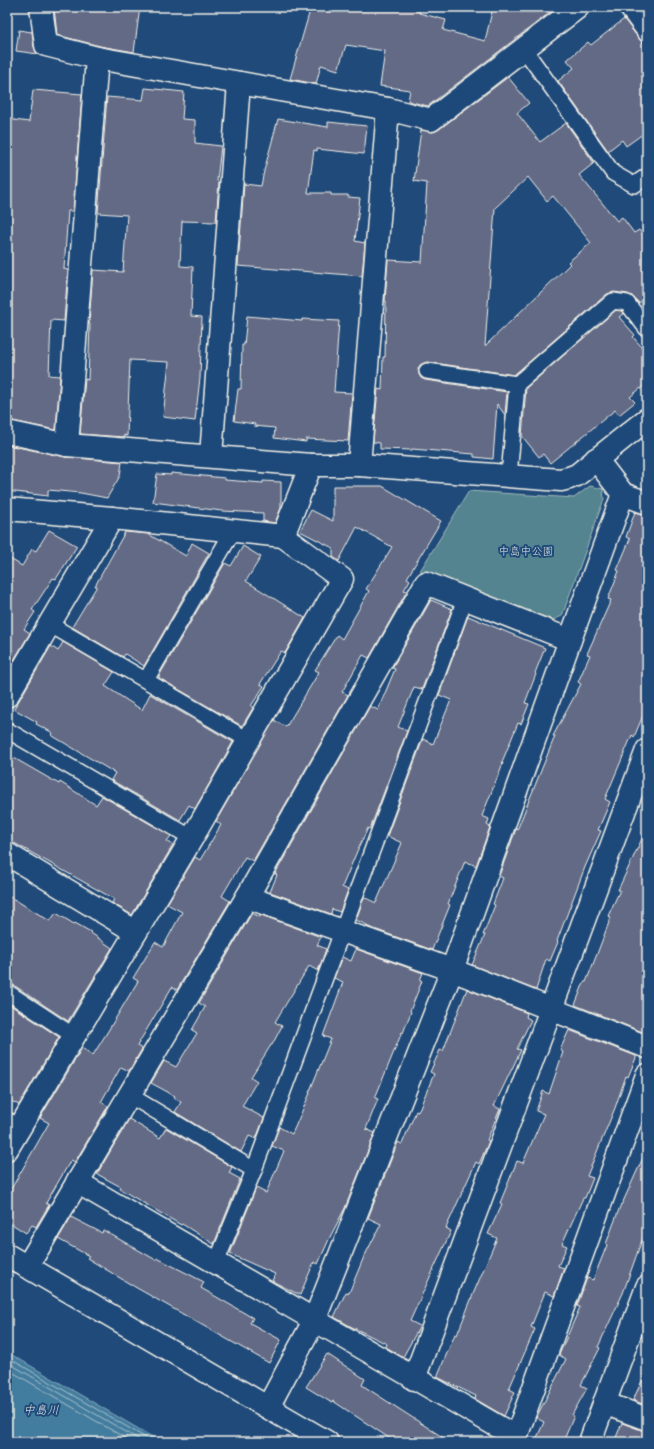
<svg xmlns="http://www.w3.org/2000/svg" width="654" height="1449" viewBox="0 0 654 1449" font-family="Kalam,'Klee One',sans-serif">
	<rect width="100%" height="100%" fill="#1f4a7a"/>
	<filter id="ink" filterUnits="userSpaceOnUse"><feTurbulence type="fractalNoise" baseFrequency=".025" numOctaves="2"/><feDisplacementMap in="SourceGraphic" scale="8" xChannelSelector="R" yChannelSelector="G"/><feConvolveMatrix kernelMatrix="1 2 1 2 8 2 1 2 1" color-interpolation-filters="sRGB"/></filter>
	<g filter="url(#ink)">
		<path fill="#53848f" stroke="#a4babc" d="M590 486 603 489 604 499 562 616 553 620 420 571 469 491 574 498Z"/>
		<path fill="#437b9e" stroke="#8aaabc" d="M7 1352 161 1442H7Z"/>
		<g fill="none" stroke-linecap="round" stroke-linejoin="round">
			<g stroke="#adc2ca" stroke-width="1">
				<path d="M7 1357 153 1442"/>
				<path d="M7 1362 143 1442"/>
				<path d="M7 1369 132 1442"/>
			</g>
		</g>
		<g fill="#636a86" stroke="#f4f1e8" fill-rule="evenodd">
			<path d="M54 7H140L134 52 100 46 57 35Z"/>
			<path d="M311 7H420L419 13 446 20 443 30 485 41 493 7H557L428 106 408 101 410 90 380 86 385 51 346 45 338 70 321 65 316 84 290 79Z"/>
			<path d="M639 7H647V20L638 8Z"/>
			<path d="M624 19 640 40 647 44V131L626 146 622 140 608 151 558 81 574 68 567 60 588 42 591 45Z"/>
			<path d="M19 30 32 32 34 47 38 54 16 51Z"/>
			<path d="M508 77 529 103 517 113 540 142 566 123 594 163 579 175 617 221 622 217 634 233 639 230 647 240V297L639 303 634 298 628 294 614 292 607 294 514 375 428 362 424 363 420 365 418 369 419 374 421 378 425 380 507 392 505 415 497 404 493 459 474 457V454L412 449V450L380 449V443L373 442 378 389 382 390 383 357H385L386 301H385L388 260 422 262 427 183 414 181 421 130 433 132 438 130ZM528 177 547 201 553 196 591 243 568 262 570 264 485 346 495 208Z"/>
			<path d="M145 88 184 92 182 119 195 120V143L221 146 217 181 219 182 216 222 182 221 180 266 193 267 191 316 202 317 200 378 195 421 163 417 169 362 130 360 127 436 124 435V437L80 434 85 379 88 380 90 324 89 323 93 270 123 272 127 215 98 213 107 97 143 100Z"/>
			<path d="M33 90 82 94 73 211H68L64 269 68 270 64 321 51 320 49 375 60 376 56 430 7 420V119L29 122Z"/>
			<path d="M278 119 328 127V122L367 126 364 154 317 149V151L314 150 308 193H331V195H348V197L360 198 355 241 365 243 362 276 238 266 244 184 261 186 264 171Z"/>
			<path d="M616 310 622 311 624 314 619 317 635 335 633 337 647 353V383L630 397 635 402 619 415 615 410 550 463 543 454 539 457 522 436 526 388Z"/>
			<path d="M247 316 302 321V319L339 321 334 392 352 393 348 441 306 439V442L274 438 275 428 254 426 255 424 234 421 238 389H241L242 345H244Z"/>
			<path d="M7 445 66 457 122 462 120 476 107 498 81 493 48 490V496L7 491Z"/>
			<path d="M171 473 225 478V480L263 483V481L281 482V508L275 523 263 521V513L222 511 153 502 157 474 171 475Z"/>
			<path d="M333 486H382L441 521 407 578 410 580 404 590 407 591 369 658 363 655 342 692 348 695 253 861 245 857 222 896 230 901 177 990 172 987 137 1046 142 1049 129 1071 121 1067 101 1102 108 1106 75 1162 71 1160 46 1203 49 1205 36 1227 32 1225 26 1233 7 1221V1196L49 1123 40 1118 82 1048 93 1055 108 1031 138 981 133 978 155 942 163 947 182 912 167 904 195 857 200 860 221 825 216 821 274 720 286 727 319 672 315 670 337 635 342 639 369 591 366 589 392 547 357 527 339 561 333 557V548L300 531 311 510 333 521Z"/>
			<path d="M635 512 647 515V706L634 737 632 735 605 799 610 802 598 830 601 831 585 867 557 941 558 942 550 961 546 959 536 990 472 965 485 935H483L495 905 493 904 503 878 499 876 516 829 517 830 555 736H553L581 684 578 682 590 655 587 654 611 600 608 599 619 571 617 570 630 539 626 537Z"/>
			<path d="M49 530 77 546 56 579 53 578 32 610 35 612 24 629 30 633 11 665 7 662V557L22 566 32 549 36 551Z"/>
			<path d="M125 532 148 534 186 556 192 543 209 553 144 666 125 654 123 657 72 627 97 586H95Z"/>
			<path d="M243 546 261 557 246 581 305 618 285 653 281 651 260 684 264 686 251 706 253 708 242 726 159 678V676L225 563 231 566Z"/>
			<path d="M431 600 452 609 422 689 414 687 398 727 407 731 370 829 368 828 358 849 342 887 348 890 340 912 332 909 331 914 270 892 277 875 275 874 370 706 378 710 395 669 392 668Z"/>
			<path d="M468 616 545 648 535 673 536 674 525 703 529 704 521 724 518 723 502 762 503 763 482 816 489 819 487 825 490 827 476 866 465 861 448 904 450 905 432 950 366 926 367 925 356 920 364 897 376 903 402 843 387 836 423 739 433 744 451 700 439 695Z"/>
			<path d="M63 642 114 672 105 686 142 710 150 694 233 742 195 809 189 805 180 820 111 780 115 773 51 735 53 733 36 724 37 722 14 709 51 646 58 651Z"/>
			<path d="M7 756 13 760 14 758 59 784 60 782 96 805 102 796 171 836 167 841 173 845 132 915 112 903 114 899 7 839Z"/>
			<path d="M647 828V1026L645 1033 575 1005 584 982H586L597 954 611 917 608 916 620 890H618Z"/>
			<path d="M7 895 50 921 56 913 74 924 75 923 91 932V933L112 948 68 1021 12 984 7 983Z"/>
			<path d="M252 913 260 917 261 915 321 937 317 945 326 949 318 971 309 966 275 1022 282 1026 272 1045H271L251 1077 257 1081 242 1106 264 1118 256 1139 249 1136 241 1152 175 1112 181 1102 174 1098 175 1096 151 1083 164 1061 176 1067 197 1033 192 1030 205 1007 199 1003Z"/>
			<path d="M356 949 423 973 420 980 422 981 410 1011 411 1012 403 1033 402 1032 375 1098 378 1099 366 1129 375 1133 345 1208 330 1237 318 1264 314 1262 300 1295 272 1281 275 1274 230 1254 256 1188 266 1193 284 1151 272 1146 279 1127 292 1134 310 1093H309L331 1039 323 1036 343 982 334 978 342 957 351 961Z"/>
			<path d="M467 989 527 1013 526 1017 531 1020 517 1049 521 1050 494 1106 500 1109 487 1140 489 1141 479 1164 476 1162 446 1228 451 1231 410 1321 420 1326 403 1357 386 1347 387 1344 350 1326 334 1317 346 1292 349 1293 363 1259 381 1224 368 1218 398 1142 402 1144 416 1111 418 1112 434 1074 430 1072 440 1050 443 1051Z"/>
			<path d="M7 1003 59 1037 19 1105 7 1099Z"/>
			<path d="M569 1030 636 1056V1058L628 1077 626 1076 615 1108 587 1176 593 1178 585 1198H583L562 1244 567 1246 558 1266 564 1268 554 1296 545 1292 531 1327 535 1329 509 1389 515 1392 504 1416 475 1399 476 1396 437 1377 455 1334 457 1335 474 1292 497 1238 488 1234 502 1204 500 1203 517 1161 523 1163 544 1114 536 1111 543 1091 549 1094 563 1052 560 1050Z"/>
			<path d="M129 1119 160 1138 166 1128 232 1167 229 1173 240 1179 214 1244 182 1224 181 1225 120 1189 121 1187 97 1174Z"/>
			<path d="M647 1149V1226L623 1293 598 1347 600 1348 581 1385 587 1388 572 1415 574 1416 563 1442H535L544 1422 536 1418 566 1359 559 1355 580 1307 577 1306 587 1278 593 1280 607 1245 606 1244 621 1204H622Z"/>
			<path d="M71 1217 102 1233 103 1230 156 1260 157 1258 204 1282 201 1288 253 1318 250 1323 281 1340 269 1363 135 1287 87 1258 89 1256 58 1239Z"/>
			<path d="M327 1354 365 1379 362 1385 450 1442H395L333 1401 332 1403 306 1387Z"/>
			<path d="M647 1370V1406L633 1400Z"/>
			<path d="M622 1423 644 1431 639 1442H614Z"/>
		</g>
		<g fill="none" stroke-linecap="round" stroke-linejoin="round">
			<g stroke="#f4f1e8" stroke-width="18">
				<g id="lane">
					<path d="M626 7 647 35"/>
					<path d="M524 49 613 173 634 185 647 176"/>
					<path d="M427 371 517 384"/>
					<path d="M509 476 517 384 613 301 627 303 647 329"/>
					<path d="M49 624 248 740"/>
					<path d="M146 680 233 531"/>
					<path d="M7 730 192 838"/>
					<path d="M7 992 74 1036"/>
					<path d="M129 1095 254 1170"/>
					<path d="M7 1120 20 1127"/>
					<path d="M216 1263 254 1170 465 599"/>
				</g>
			</g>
			<g stroke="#f4f1e8" stroke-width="25">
				<g id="street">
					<path d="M41 7 46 45 97 58 388 109 431 120 578 7"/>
					<path d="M67 445 97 58"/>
					<path d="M211 456 239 83"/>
					<path d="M359 465 388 109"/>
					<path d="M623 494 647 503"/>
					<path d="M7 509 112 518 283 536 342 579 192 838 7 1149"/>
					<path d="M283 536 311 465"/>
					<path d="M7 696 112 518"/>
					<path d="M7 854 136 932"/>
					<path d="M247 897 452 970 647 1047"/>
					<path d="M77 1182 516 1437 647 1075"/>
					<path d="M27 1267 247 897 426 583 570 640"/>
					<path d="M414 1379 647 750"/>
					<path d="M604 1403 647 1419"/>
					<path d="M268 1407 314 1321 452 970 570 640 623 494 596 459"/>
					<path d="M590 1442 647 1287"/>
				</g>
			</g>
			<g stroke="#f4f1e8" stroke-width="25">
				<g id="secondary">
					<path d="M7 432 67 445 311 465H359L561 480 569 478 577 475 647 419"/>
					<path d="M7 1255 327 1442"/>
				</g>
			</g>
			<use href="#lane" stroke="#1f4a7a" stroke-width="15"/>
			<use href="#street" stroke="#1f4a7a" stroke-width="22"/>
			<use href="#secondary" stroke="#1f4a7a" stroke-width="22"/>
		</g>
	</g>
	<g text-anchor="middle" stroke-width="4" stroke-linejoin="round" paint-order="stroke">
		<g font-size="11" fill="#dce1db" stroke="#1f4a7a">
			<text x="526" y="555">中島中公園</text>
		</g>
		<g font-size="12" font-style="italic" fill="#d9dfdd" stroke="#1f4a7a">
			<text x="41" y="1414">中島川</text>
		</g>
	</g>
	<rect width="654" height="1449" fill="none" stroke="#1f4a7a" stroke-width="24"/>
	<rect x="12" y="12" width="630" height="1425" fill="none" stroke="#f4f1e8" stroke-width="1.5" filter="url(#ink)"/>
</svg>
